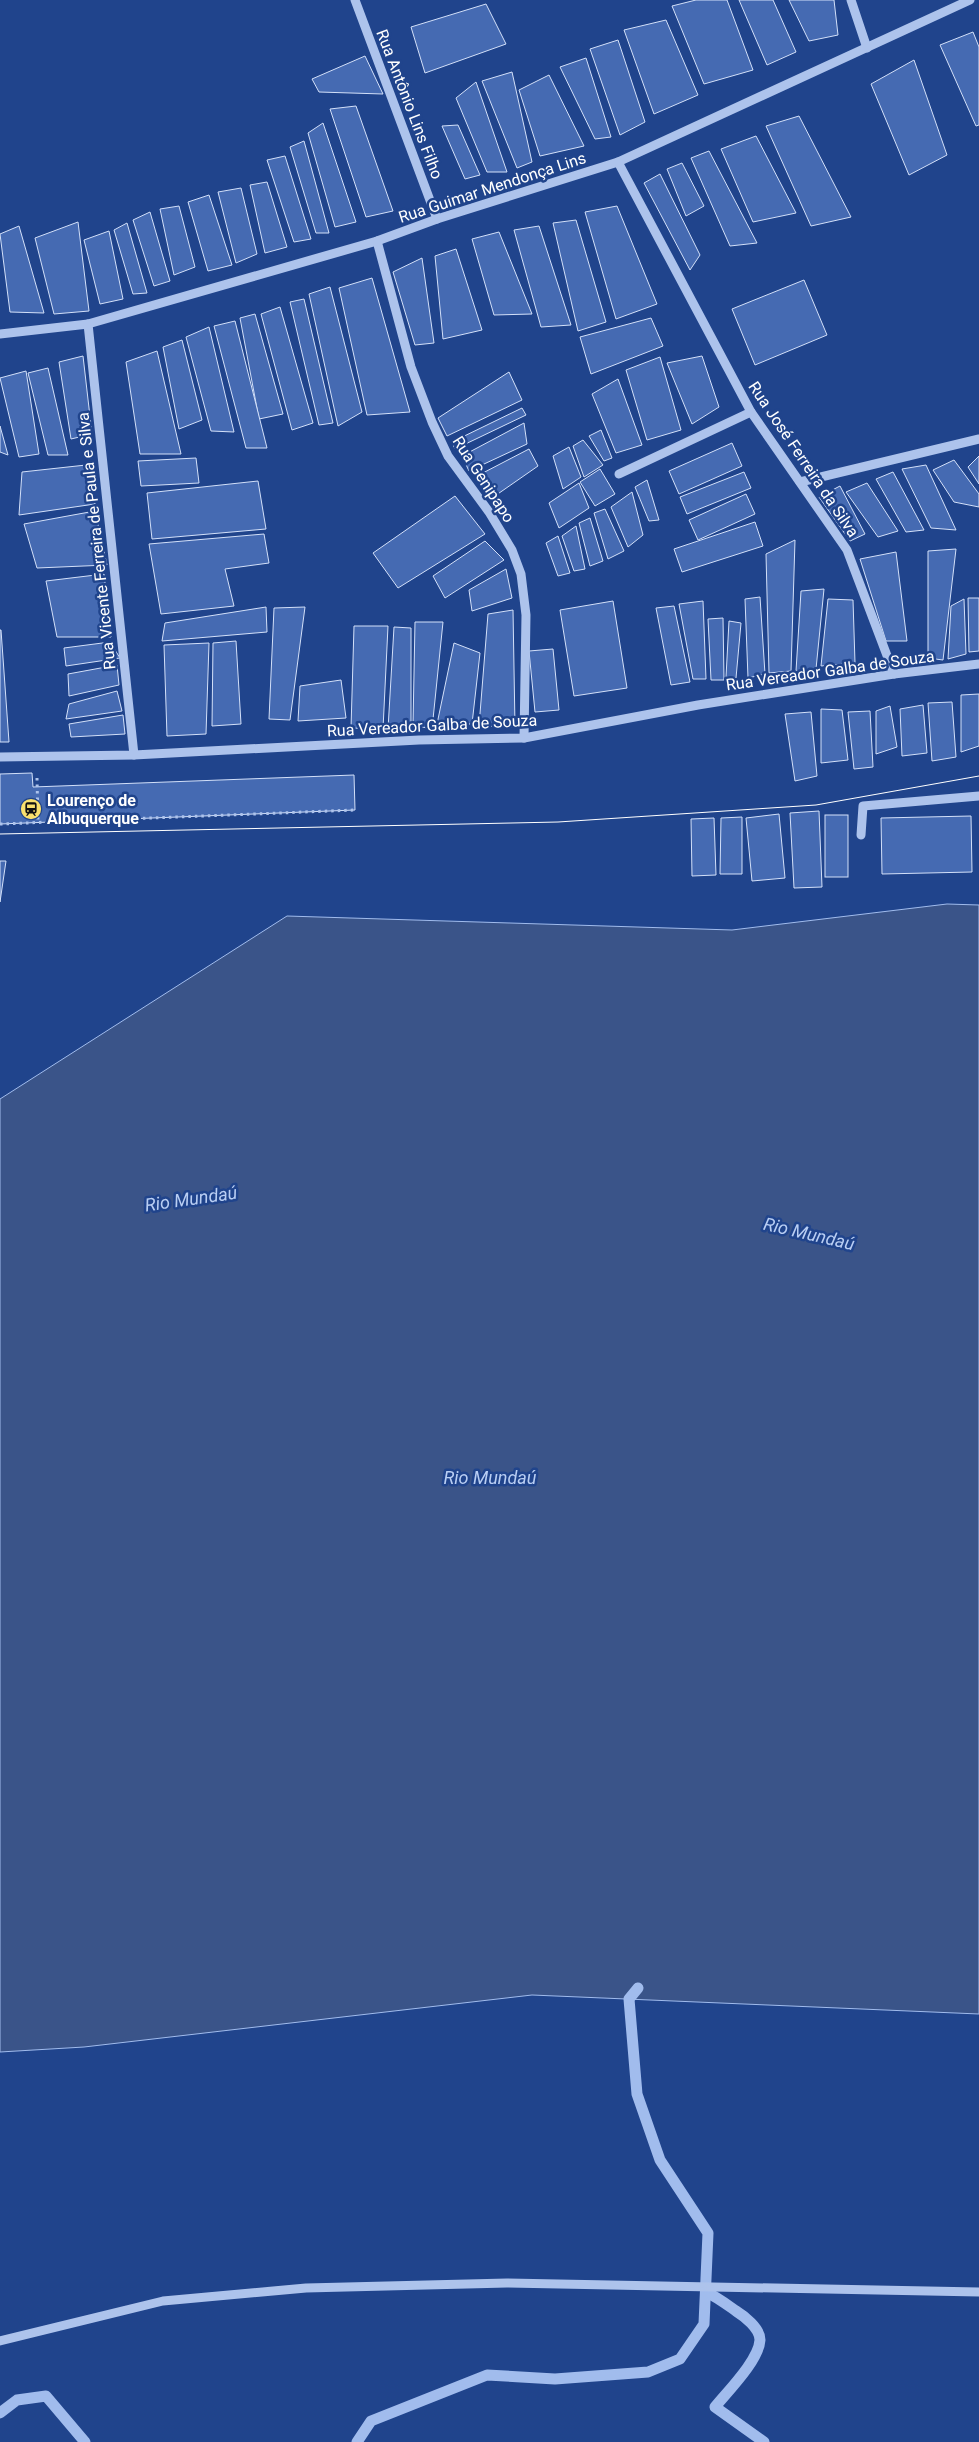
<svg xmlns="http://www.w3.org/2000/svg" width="979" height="2442" viewBox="0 0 979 2442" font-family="Roboto,sans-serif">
	<rect width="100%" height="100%" fill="#20448c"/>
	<path fill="#3a5489" stroke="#a1bced" d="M947 904 979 905V2014L532 1995 84 2047 0 2052V1099L287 916 732 930Z"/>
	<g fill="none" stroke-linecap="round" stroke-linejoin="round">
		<g stroke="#a1bced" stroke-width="11">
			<path d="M706 2292C717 2297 726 2304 736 2311 744 2316 760 2328 760 2340 759 2360 728 2391 715 2407L764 2442"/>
			<path d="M0 2413 17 2400 46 2396 85 2442"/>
			<path d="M357 2442 371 2421 487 2375 555 2379 648 2372 680 2359 704 2324 708 2233 660 2160 637 2094 629 1999 638 1988"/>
		</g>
	</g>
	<g fill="#456ab2" stroke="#d3e0f9">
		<path d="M696 0H727L753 70 704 84 672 6Z"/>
		<path d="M739 0H773L796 52 767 65Z"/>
		<path d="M789 0H834L838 35 809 41Z"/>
		<path d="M486 4 506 44 425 73 411 27Z"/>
		<path d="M666 20 698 95 654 114 624 30Z"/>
		<path d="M973 32 979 47V125L976 126 940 45Z"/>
		<path d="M618 40 645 122 620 135 590 49Z"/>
		<path d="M365 56 383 94 319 92 312 79Z"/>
		<path d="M586 58 611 137 595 139 560 67Z"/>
		<path d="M914 60 947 155 909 175 871 84Z"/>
		<path d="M512 72 532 162 517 168 482 81Z"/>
		<path d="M549 75 584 146 540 156 519 90Z"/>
		<path d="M476 82 507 172H487L456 98Z"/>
		<path d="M356 106 393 211 366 217 330 109Z"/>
		<path d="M799 116 851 217 811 226 766 126Z"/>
		<path d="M323 123 356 222 335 227 308 133Z"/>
		<path d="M458 125 480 175 465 179 442 126Z"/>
		<path d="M756 136 796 213 753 222 721 149Z"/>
		<path d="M304 141 329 233H316L290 147Z"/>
		<path d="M709 151 757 243 730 246 691 158Z"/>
		<path d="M285 156 311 239 294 242 267 160Z"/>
		<path d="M682 163 704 206 686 216 667 169Z"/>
		<path d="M660 174 700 255 690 270 644 183Z"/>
		<path d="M267 182 287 247 265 253 250 185Z"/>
		<path d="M241 188 257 254 236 263 218 192Z"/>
		<path d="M209 195 232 265 208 271 188 202Z"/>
		<path d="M179 206 195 267 174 275 160 209Z"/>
		<path d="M617 206 657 304 616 319 585 212Z"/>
		<path d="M150 212 170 281 154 286 133 220Z"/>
		<path d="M576 220 606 322 578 331 553 223Z"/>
		<path d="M78 222 89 311 54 314 35 238Z"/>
		<path d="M127 223 147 293 133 294 114 230Z"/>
		<path d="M19 226 44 313 10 312 0 234Z"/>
		<path d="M539 226 571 325 541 327 514 230Z"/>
		<path d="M109 231 123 299 100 304 84 240Z"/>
		<path d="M499 232 532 314 494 315 472 239Z"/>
		<path d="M456 249 482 330 443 339 435 256Z"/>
		<path d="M422 258 434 343 415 345 393 272Z"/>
		<path d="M372 278 410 412 367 415 339 288Z"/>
		<path d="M804 280 827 335 755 365 732 309Z"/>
		<path d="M330 287 362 412 338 426 309 294Z"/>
		<path d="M304 299 333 423 319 425 290 302Z"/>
		<path d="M280 307 313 423 292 430 261 314Z"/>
		<path d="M255 314 283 414 259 419 240 318Z"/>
		<path d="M651 318 663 346 591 374 580 337Z"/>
		<path d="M235 321 267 448H246L214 326Z"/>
		<path d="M209 327 234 432 211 431 186 337Z"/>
		<path d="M182 340 202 420 179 429 163 347Z"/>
		<path d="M157 351 181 454H140L126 362Z"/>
		<path d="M83 356 92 434 71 439 59 362Z"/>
		<path d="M702 356 719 407 692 424 667 363Z"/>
		<path d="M660 357 681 430 647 440 626 370Z"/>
		<path d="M48 368 68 455H48L28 373Z"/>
		<path d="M26 371 39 454 19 457 0 378Z"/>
		<path d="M509 372 522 400 447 436 438 418Z"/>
		<path d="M618 379 642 445 616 453 592 394Z"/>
		<path d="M522 408 526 415 455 449 452 442Z"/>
		<path d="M524 423 527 444 469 471 462 456Z"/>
		<path d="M0 426 8 455 0 452Z"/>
		<path d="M601 430 612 458 604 461 589 436Z"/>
		<path d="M583 440 603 465 584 477 573 446Z"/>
		<path d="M732 443 742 466 679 494 669 471Z"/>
		<path d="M569 447 581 477 563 489 553 456Z"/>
		<path d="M529 449 538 466 492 498 479 475Z"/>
		<path d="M979 456V484L968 467Z"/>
		<path d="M196 458 199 483 141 486 138 461Z"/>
		<path d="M954 460 979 494V507L954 502 933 470Z"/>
		<path d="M86 465 95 504 19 515 22 472Z"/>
		<path d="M926 465 956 530 931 528 902 469Z"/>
		<path d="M600 469 615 494 595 506 580 482Z"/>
		<path d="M744 472 751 488 687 514 680 497Z"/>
		<path d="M893 472 924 530 906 532 876 479Z"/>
		<path d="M647 480 659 520 649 521 635 487Z"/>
		<path d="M258 481 266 529 152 539 147 493Z"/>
		<path d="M579 483 589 508 559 528 549 503Z"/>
		<path d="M867 483 898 531 878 537 846 492Z"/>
		<path d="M840 486 865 534 850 541 819 497Z"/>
		<path d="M632 492 643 535 628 547 611 507Z"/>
		<path d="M746 494 755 514 698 540 689 520Z"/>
		<path d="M455 496 485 534 398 588 373 553Z"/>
		<path d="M605 509 624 551 608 559 594 513Z"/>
		<path d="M95 511 107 565 37 568 24 524Z"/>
		<path d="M590 518 603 561 590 566 579 523Z"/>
		<path d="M755 522 763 546 682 572 674 549Z"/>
		<path d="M576 526 585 569 574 571 562 536Z"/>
		<path d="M264 534 269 563 225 569 234 606 161 614 149 544Z"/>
		<path d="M558 536 570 573 558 576 546 543Z"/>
		<path d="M795 540 791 671 769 673 766 554Z"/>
		<path d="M485 541 504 560 445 598 433 576Z"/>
		<path d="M956 549 943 660 928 658V551Z"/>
		<path d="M896 552 907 641H886L860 559Z"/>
		<path d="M506 569 512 598 472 611 469 590Z"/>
		<path d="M104 574 111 637H57L46 581Z"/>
		<path d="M824 589 816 669 796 671 801 591Z"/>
		<path d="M760 597 765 674 748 678 745 599Z"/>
		<path d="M968 598H979V651L969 652Z"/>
		<path d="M828 599 853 600 855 663 821 666Z"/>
		<path d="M964 599 966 654 948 659 951 606Z"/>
		<path d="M613 601 627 688 574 696 560 610Z"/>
		<path d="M703 601 706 679H693L679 604Z"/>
		<path d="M674 606 690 682 671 685 656 608Z"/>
		<path d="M266 607 267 632 162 641 165 623Z"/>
		<path d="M305 607 290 720 269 719 274 608Z"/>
		<path d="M513 610 515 727 479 726 488 614Z"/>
		<path d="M723 618 724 680H711L708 619Z"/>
		<path d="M729 621 741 623 736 678 726 677Z"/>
		<path d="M415 622H443L432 729 413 725Z"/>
		<path d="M354 626H388L383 729 351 728Z"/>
		<path d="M394 627 411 628V731L388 729Z"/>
		<path d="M0 630H1L9 742H0Z"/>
		<path d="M236 641 241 724 212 726 213 643Z"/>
		<path d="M110 642 120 658 66 666 64 648Z"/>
		<path d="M209 643 206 734 167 736 164 645Z"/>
		<path d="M454 643 480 653 472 724H437Z"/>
		<path d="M553 649 559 710 535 712 529 651Z"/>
		<path d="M117 665 119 685 69 696 68 674Z"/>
		<path d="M341 680 346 718 298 721 300 686Z"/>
		<path d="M117 691 122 711 66 719 69 704Z"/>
		<path d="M979 694V746L961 752V695Z"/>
		<path d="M952 702 956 757 932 761 928 703Z"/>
		<path d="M923 705 927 753 902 756 900 709Z"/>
		<path d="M890 706 897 747 876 754V711Z"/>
		<path d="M821 709 842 710 848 760 821 763Z"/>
		<path d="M870 711 873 767 854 769 848 712Z"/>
		<path d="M811 712 817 776 795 781 785 714Z"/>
		<path d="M123 715 125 734 71 737 69 724Z"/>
		<path d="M32 773 33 787 354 775 355 810 0 824V774Z"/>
		<path d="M819 811 822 887 794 888 790 813Z"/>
		<path d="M779 814 785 878 752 881 746 818Z"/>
		<rect x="825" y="815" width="23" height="62"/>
		<path d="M971 816 972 872 882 874 881 818Z"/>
		<path d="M742 817V874H720L721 818Z"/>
		<path d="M714 818 716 875 692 876 691 819Z"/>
		<path d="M0 861H6L0 902Z"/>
	</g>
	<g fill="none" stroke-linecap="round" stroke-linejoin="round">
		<g stroke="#adc3ec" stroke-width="3" stroke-dasharray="2.5 4" stroke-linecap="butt">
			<path d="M37 778 38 822"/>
			<path d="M0 824 355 810"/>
		</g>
		<g stroke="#adc3ec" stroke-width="9">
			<path d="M355 0 437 219"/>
			<path d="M851 0 867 48"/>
			<path d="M618 162 751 412 847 550 894 674"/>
			<path d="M377 241 411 367 432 422 448 456 489 512 512 550 521 574 526 615 524 738"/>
			<path d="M88 324 134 755"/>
			<path d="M0 334 88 324 377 241 437 219 618 162 970 0"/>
			<path d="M619 474 751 412"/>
			<path d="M800 482 979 439"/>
			<path d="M0 757 134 755 419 740 524 738 698 705 894 674 979 664"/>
			<path d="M861 835 863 806 979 796"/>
			<path d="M0 2341 163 2301 306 2288 507 2283 979 2292"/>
		</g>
		<path stroke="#fff" stroke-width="1" d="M0 834 558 822 816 805 979 776"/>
	</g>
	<defs>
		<g id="station-disc" transform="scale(1.125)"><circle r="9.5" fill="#f9e06e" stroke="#20448c"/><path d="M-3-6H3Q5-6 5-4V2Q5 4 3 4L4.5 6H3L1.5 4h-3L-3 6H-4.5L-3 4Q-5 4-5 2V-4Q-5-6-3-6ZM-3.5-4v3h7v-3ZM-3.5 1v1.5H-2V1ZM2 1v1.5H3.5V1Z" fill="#111"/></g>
	</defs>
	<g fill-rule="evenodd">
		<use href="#station-disc" x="31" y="809"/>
	</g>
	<g text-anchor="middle" stroke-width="5" stroke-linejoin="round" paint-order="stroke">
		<g font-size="16" fill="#fff" stroke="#20448c">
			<text transform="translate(410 104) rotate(69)" y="6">Rua Antônio Lins Filho</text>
			<text transform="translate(492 187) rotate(-18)" y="6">Rua Guimar Mendonça Lins</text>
			<text transform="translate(804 459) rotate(56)" y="6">Rua José Ferreira da Silva</text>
			<text transform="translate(484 479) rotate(57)" y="6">Rua Genipapo</text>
			<text transform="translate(96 541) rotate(-96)" y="6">Rua Vicente Ferreira de Paula e Silva</text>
			<text transform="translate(830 670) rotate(-8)" y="6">Rua Vereador Galba de Souza</text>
			<text transform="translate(432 725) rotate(-3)" y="6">Rua Vereador Galba de Souza</text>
		</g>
		<g font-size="16" font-weight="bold" fill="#fff" stroke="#20448c" text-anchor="start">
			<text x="47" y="806">Lourenço de<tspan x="47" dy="18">Albuquerque</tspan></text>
		</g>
		<g font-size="18" font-style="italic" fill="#b9cef3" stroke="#20448c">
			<text transform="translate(191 1199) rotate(-8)" y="6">Rio Mundaú</text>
			<text transform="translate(809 1234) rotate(13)" y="6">Rio Mundaú</text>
			<text x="490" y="1484">Rio Mundaú</text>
		</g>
	</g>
</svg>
